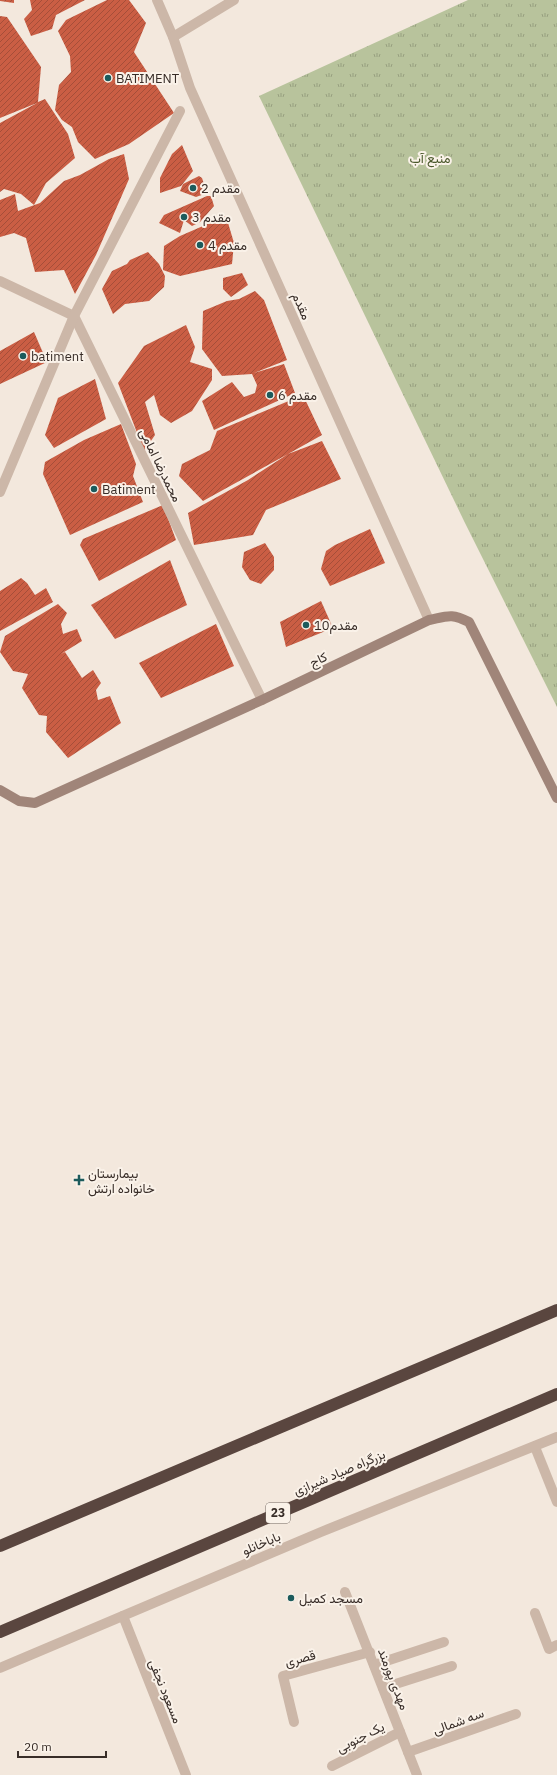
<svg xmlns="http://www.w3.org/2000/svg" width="557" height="1775" viewBox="0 0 557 1775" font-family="'IBM Plex Sans',Vazirmatn,sans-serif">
	<defs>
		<pattern id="park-tufts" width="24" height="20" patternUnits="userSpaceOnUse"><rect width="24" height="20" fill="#b8c39c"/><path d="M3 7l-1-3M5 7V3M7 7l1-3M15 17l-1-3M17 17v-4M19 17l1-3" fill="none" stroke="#979f7f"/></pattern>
		<pattern id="building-hatch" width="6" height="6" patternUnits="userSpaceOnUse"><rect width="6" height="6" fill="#ca5e44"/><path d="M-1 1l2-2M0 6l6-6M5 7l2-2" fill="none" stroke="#a54e39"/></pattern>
	</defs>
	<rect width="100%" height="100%" fill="#f3e8dd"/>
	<path fill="url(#park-tufts)" d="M468 0H557V707L465 523 259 96Z"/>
	<g fill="url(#building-hatch)">
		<path d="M0 0H14V3L0 1Z"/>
		<path d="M30 0H85L56 15 52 29 31 36 24 19 32 10Z"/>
		<path d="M107 0H129L146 23 134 52 174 113 129 144 95 159 78 142 72 127 62 120 55 110 59 85 71 72 70 56 58 31 66 20Z"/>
		<path d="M0 16 7 17 41 67 38 102 45 99 68 134 75 158 46 183 34 205 21 194 4 189 0 192V123L37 103 0 118Z"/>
		<path d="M182 145 193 171 181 186 160 193V178L172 154Z"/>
		<path d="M124 154 129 179 96 255 75 294 64 270 35 272 26 238 14 233 0 237V200L15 194 18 211 40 203 64 181 80 175 109 159Z"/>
		<path d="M199 176 202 178 207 193 196 197 180 191 183 184Z"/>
		<path d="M207 196H211L214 206 200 222 192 226 184 220 180 233 159 223 164 215Z"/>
		<path d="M226 216 234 243 232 264 180 276 163 270 164 246 180 236Z"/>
		<path d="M148 252 159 264 165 276 164 287 149 301 125 304 113 314 102 289 112 271 127 264 130 260Z"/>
		<path d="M242 273 248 285 231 297 223 289V278Z"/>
		<path d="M255 291 264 300 287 360 254 373 284 364 295 393 214 430 202 401 232 382 244 397 255 393 257 385 252 374 222 376 202 349 203 311 227 301 239 299Z"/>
		<path d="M186 325 195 347 190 362 212 369V380L192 411 171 423 160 415 154 395 145 402 155 435 144 451 118 383 144 346Z"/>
		<path d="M34 332 47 362 0 384V351Z"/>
		<path d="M95 379 106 419 54 448 45 435 58 398Z"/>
		<path d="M303 395 322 435 288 454 322 441 341 479 266 510 253 535 194 545 188 513 248 480 288 454 203 501 179 476 182 464 210 450 217 431Z"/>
		<path d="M121 424 136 464 133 476 143 502 70 535 43 474 45 462 84 440Z"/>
		<path d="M163 505 176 540 99 581 80 545 83 539Z"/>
		<path d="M370 529 385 563 330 586 321 569 326 551 335 545Z"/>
		<path d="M265 543 274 557V570L261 584 250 580 242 567 244 552Z"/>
		<path d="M170 560 187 605 115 639 91 605Z"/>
		<path d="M21 578 27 583 35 595 46 588 53 602 0 631V591Z"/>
		<path d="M321 601 333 628 286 647 280 622Z"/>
		<path d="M58 604 67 613 61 624 63 634 77 629 82 641 61 654 65 652 82 678 93 670 101 683 96 690 98 700 110 696 121 723 68 758 46 732 47 716 39 715 22 688 28 674 13 671 0 652 5 636Z"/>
		<path d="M216 624 234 666 161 698 139 663Z"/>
	</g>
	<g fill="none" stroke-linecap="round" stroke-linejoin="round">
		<g stroke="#ccb7a8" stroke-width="10">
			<path d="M157 0 173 37 190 88 429 620"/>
			<path d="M173 37 234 0"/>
			<path d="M0 281 74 316 262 700"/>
			<path d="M0 492 74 316 180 111"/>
			<path d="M535 1447 557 1502"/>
			<path d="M345 1592 417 1775"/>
			<path d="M535 1613 549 1649 557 1645"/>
			<path d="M123 1616 186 1775"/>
			<path d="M374 1665 444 1642"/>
			<path d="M0 1668 321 1532 557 1437"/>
			<path d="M383 1688 452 1666"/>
			<path d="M294 1722 283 1676 370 1652"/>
			<path d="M408 1752 516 1714"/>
			<path d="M332 1766 400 1732"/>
		</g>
		<path stroke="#a08579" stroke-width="10" d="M0 790 19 801 35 803 262 700 429 620C448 616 451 613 469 622L557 798"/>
		<g stroke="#5a463f" stroke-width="12">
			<path d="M0 1546 557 1310"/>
			<path d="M0 1632 557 1394"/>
		</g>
	</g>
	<g fill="#1c5b5c" stroke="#faf2e9" stroke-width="1.5">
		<circle cx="108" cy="78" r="4"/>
		<circle cx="193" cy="188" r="4"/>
		<circle cx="184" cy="217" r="4"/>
		<circle cx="200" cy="245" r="4"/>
		<circle cx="23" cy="356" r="4"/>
		<circle cx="270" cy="395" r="4"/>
		<circle cx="94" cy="489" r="4"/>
		<circle cx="306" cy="625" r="4"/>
		<path d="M77 1174h4v4h4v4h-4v4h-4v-4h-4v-4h4z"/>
		<circle cx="291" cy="1598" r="4"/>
	</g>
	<g text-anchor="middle" stroke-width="4" stroke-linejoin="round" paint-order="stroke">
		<rect fill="#faf2e9" stroke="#726862" stroke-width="1" x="266" y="1503" width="24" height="20" rx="3"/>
		<g font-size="12" font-weight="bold" fill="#382d28">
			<text x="278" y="1517">23</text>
		</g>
		<g font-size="13" fill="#382d28" stroke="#faf2e9" text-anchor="start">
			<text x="116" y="83">BATIMENT</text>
			<text x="201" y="193">مقدم 2</text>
			<text x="192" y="222">3 مقدم</text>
			<text x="208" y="250">4 مقدم</text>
			<text x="31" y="361">batiment</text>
			<text x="278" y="400">6 مقدم</text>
			<text x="102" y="494">Batiment</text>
			<text x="314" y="630">10مقدم</text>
			<text x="88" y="1178">بیمارستان<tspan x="88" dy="15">خانواده ارتش</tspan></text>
			<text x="299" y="1603">مسجد کمیل</text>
		</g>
		<g font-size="13" fill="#4a582b" stroke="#faf2e9">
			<text x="430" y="163">منبع آب</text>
		</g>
		<g font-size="13" fill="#382d28" stroke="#faf2e9">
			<text transform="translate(302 306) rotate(66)" y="5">مقدم</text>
			<text transform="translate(161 465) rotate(64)" y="5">محمدرضا امامی</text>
			<text transform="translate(318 659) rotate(-25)" y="5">کاج</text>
			<text transform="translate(339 1472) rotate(-23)" y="5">بزرگراه صیاد شیرازی</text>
			<text transform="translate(261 1543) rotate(-23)" y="5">باباخانلو</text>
			<text transform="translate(300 1658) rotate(-16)" y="5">قصری</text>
			<text transform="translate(394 1679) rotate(69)" y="5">مهدی پورمند</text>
			<text transform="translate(166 1691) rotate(68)" y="5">مسعود نجفی</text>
			<text transform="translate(458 1721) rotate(-20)" y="5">سه شمالی</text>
			<text transform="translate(360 1737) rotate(-27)" y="5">یک جنوبی</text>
		</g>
	</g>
	<path d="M18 1751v6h88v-6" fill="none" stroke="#382d28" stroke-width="2"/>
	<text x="24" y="1751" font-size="12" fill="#382d28" stroke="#faf2e9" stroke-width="3" paint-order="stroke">20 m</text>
</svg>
